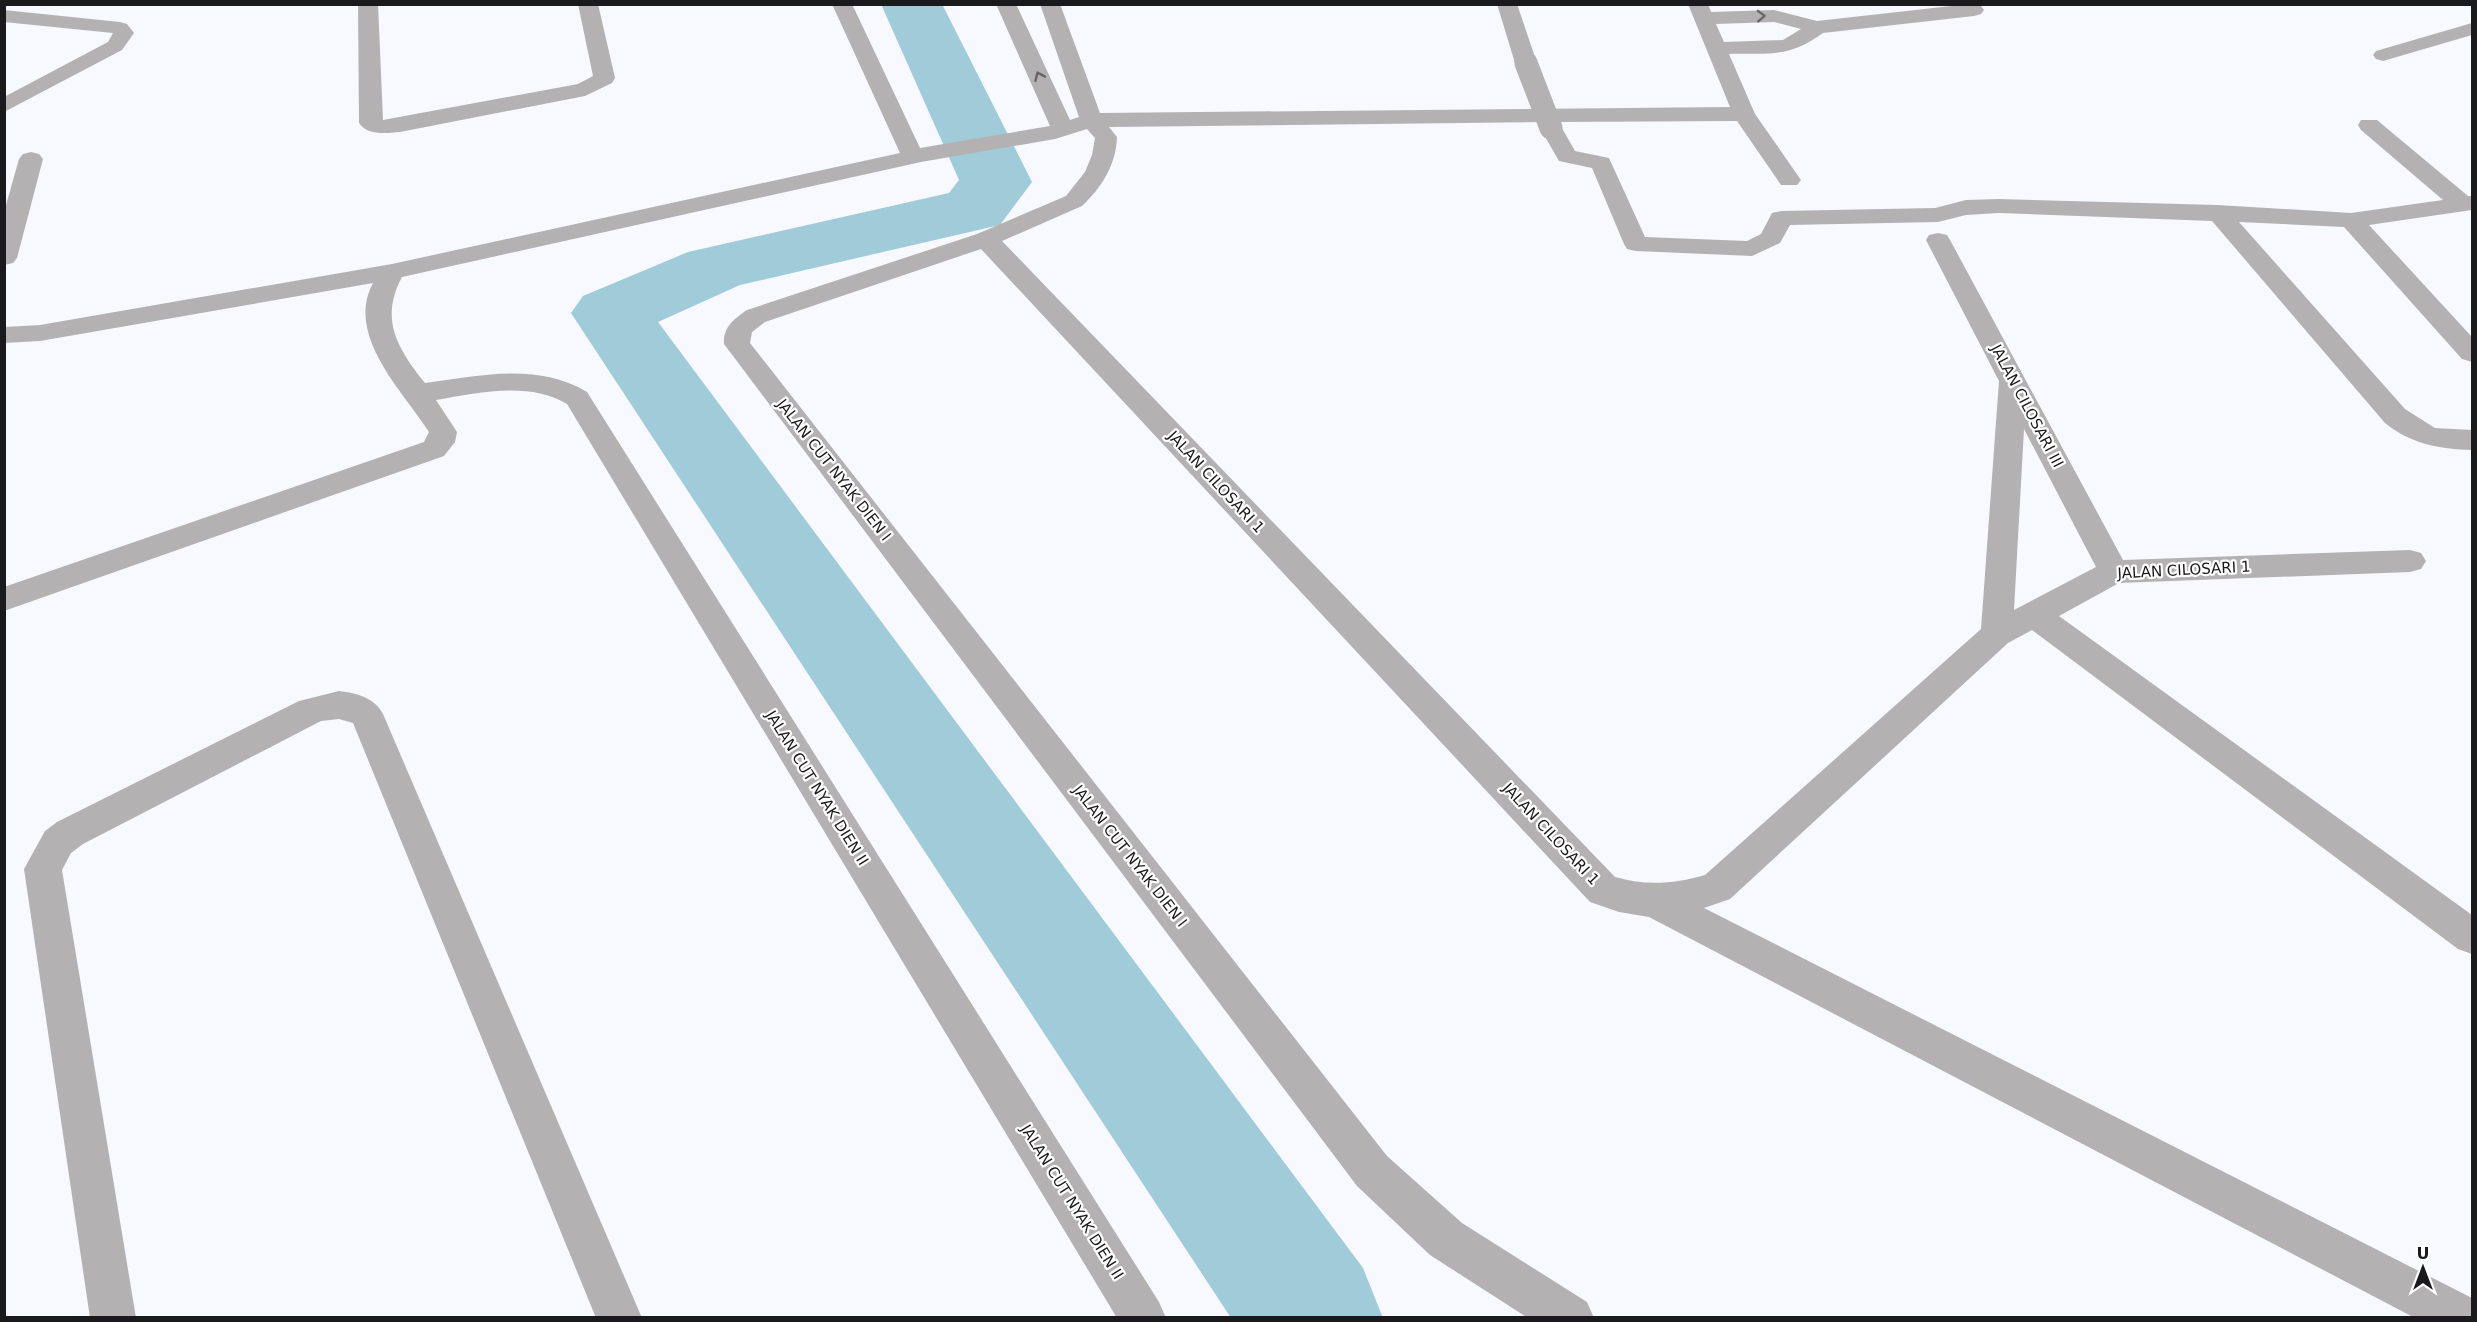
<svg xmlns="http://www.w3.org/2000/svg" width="2477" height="1322" viewBox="0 0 2477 1322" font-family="'DejaVu Sans',sans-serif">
	<rect width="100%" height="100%" fill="#f7f9fe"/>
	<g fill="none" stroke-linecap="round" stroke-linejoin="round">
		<path fill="#a0cbd9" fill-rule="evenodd" d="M881 4H942L1032 182 1000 225 740 285 658 322 1363 1268 1383 1318H1231L571 313 583 296 688 252 949 193 959 180Z"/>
		<g fill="#b4b1b2" fill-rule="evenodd">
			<path d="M358 4H378L383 120 578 84 593 76 578 4H598L615 78 612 83 585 96 400 132C386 133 368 136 359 123Z"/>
			<path d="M832 4H852L920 148 1050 126 996 4H1016L1070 120 1079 117 1040 4H1060L1100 113 1730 107 1688 4H1708L1711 12 1774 10 1817 21 1969 4 1981 6 1984 10 1981 14 1974 16 1823 33C1789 58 1769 53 1729 54L1755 114 1801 180 1797 185H1781L1737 121 1556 122 1559 123 1575 151 1609 158 1645 237 1747 241 1761 234 1772 213 1781 211 1935 208 1966 200 1999 199 2217 205 2351 213 2443 200 2361 130 2358 125 2361 120H2377L2468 196H2472V210L2369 225 2472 337V362L2462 359 2344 227 2239 222 2405 409 2435 428 2472 430V450C2439 449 2411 444 2385 423L2212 221 1999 213 1966 215 1938 222 1790 225 1780 243 1752 256 1636 251 1627 249 1624 244 1592 168 1559 161 1540 128 1546 122 1109 127 1117 137C1116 165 1102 187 1082 206L1002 241 1615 877C1646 886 1674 884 1705 875L1981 629 1999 381 1926 240 1929 235 1938 233 1947 235 1950 240 2123 560 2410 550 2421 553 2426 561 2421 569 2410 572 2119 583 2059 616 2472 915V954L2458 949 2032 630 2008 643 1730 899 1704 908 2472 1298V1318H2415L1649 917 1619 912 1590 902 981 249 765 322 752 332 750 343 1387 1156 1462 1223 1587 1302 1594 1318H1528L1430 1255 1357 1186 724 344C723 327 734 319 747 310L977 234 1066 196 1085 172 1092 155 1095 138 1087 129 1055 139 921 162 402 277C379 320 398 349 425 383 480 376 537 362 587 392L1159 1302 1166 1318H1117L567 404C528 381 479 393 436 400L457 432 455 442 444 456 4 611V587L424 442 429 432C402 390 345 335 373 283L40 341 4 343V327L40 325 392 264 900 153ZM1774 22 1801 29 1783 40 1724 42 1716 24ZM2024 429 2096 567 2014 610Z"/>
			<path d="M1497 4H1517L1537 63 1533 67H1519L1515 63Z"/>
			<path d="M4 10 120 22 127 24 134 33 122 50 4 112V97L108 42 113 33 4 22Z"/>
			<path d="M2472 23V35L2383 61 2376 59 2373 55 2376 51Z"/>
			<path d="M31 152 39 154 43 159 17 258 13 263 4 265V212L19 159 23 154Z"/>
			<path d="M339 691C357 693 375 698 383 714L642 1318H596L353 723 339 719 321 721 83 844 71 853 62 870 136 1318H90L24 869 45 831 57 822 299 701Z"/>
		</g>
		<path stroke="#b4b1b2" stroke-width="23" d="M1526 63 1551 128"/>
	</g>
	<defs><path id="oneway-chevron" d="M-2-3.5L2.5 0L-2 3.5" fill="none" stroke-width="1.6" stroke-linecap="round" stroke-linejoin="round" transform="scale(1.5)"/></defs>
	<g stroke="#676667">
		<use href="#oneway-chevron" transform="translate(1761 16) rotate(-2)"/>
		<use href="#oneway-chevron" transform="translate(1039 76) rotate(-114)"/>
	</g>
	<g text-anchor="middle" stroke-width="4.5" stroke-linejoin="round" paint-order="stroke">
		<g font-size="15" fill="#1a1a1c" stroke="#fff">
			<text transform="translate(2027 406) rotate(62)" y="5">JALAN CILOSARI III</text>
			<text transform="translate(834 470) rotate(52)" y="5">JALAN CUT NYAK DIEN I</text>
			<text transform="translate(1216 482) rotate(47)" y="5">JALAN CILOSARI 1</text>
			<text transform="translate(2184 570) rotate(-3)" y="5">JALAN CILOSARI 1</text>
			<text transform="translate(817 788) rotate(58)" y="5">JALAN CUT NYAK DIEN II</text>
			<text transform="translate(1551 834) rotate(47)" y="5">JALAN CILOSARI 1</text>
			<text transform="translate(1130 856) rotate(52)" y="5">JALAN CUT NYAK DIEN I</text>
			<text transform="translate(1072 1202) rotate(58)" y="5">JALAN CUT NYAK DIEN II</text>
		</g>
	</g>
	<rect width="2477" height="1322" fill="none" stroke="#1a1a1c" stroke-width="12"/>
	<g transform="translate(2423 1268)" stroke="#ffffff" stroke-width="4.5" paint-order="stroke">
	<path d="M0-4.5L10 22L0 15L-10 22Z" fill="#1a1a1c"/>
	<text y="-9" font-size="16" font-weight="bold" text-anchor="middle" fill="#1a1a1c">U</text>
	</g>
</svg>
